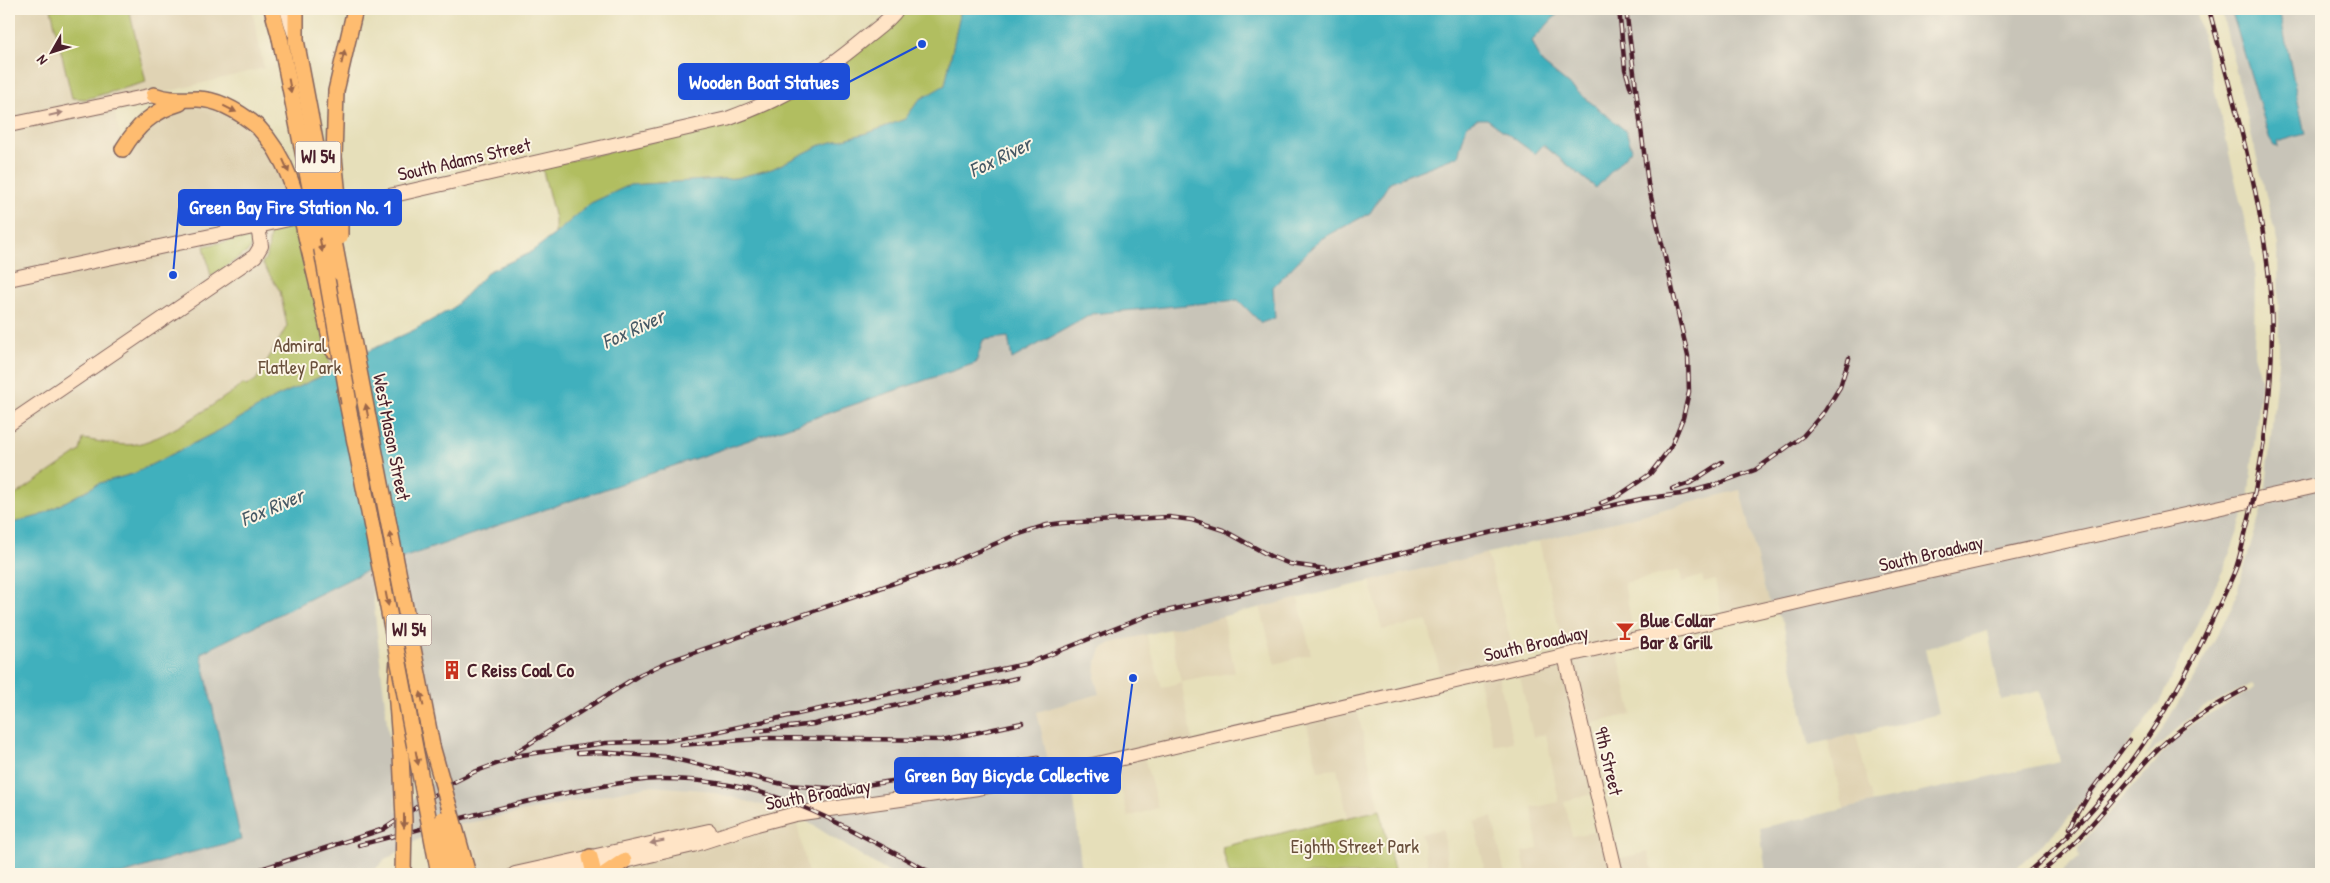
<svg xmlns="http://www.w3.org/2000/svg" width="2330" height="883" viewBox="0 0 2330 883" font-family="'Patrick Hand',sans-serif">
	<rect width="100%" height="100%" fill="#fcf5e5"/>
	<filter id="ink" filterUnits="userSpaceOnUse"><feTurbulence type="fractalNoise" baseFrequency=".02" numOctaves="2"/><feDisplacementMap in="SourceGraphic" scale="10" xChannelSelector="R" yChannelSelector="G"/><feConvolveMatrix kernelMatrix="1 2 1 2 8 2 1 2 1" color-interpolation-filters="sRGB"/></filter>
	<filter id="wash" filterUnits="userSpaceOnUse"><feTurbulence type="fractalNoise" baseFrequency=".0096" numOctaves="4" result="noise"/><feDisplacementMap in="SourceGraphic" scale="20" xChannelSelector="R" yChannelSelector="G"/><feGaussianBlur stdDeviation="1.12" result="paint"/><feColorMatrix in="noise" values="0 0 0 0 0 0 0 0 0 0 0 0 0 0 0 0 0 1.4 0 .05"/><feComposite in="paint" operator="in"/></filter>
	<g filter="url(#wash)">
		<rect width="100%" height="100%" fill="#e6dfba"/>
		<g fill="#e0d3b4">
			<path d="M9 9H252L264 68 154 95 113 103 115 113 123 148 135 131 198 99 258 127 282 176 329 373 9 524Z"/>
			<path d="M1740 490 1765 591 1772 608 1723 619 1715 580 1704 583 1702 576 1682 582 1680 570 1624 583 1635 640 1616 645 1632 714 1581 726 1597 793 1564 801 1572 836 1605 830 1612 860 1648 852 1654 874H1526L1522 852 1538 849 1532 808 1559 802 1546 734 1533 737 1518 667 1498 672 1513 742 1494 746 1478 676 1443 684 1427 621 1382 630 1370 580 1487 553 1518 667 1565 656 1539 541Z"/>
			<path d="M1298 597 1311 654 1275 664 1260 606Z"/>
			<path d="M1223 615 1235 672 1181 682 1193 741 1143 753 1158 808 1128 817 1114 760 1051 775 1036 712 1099 694 1095 679 1096 664 1101 649 1111 643 1146 633 1162 688 1181 682 1169 628Z"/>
			<path d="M1356 704 1380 810 1348 818 1337 769 1318 771 1305 716Z"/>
			<path d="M1856 734 1873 803 1844 809 1828 740Z"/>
			<path d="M648 786 704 790 795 814 808 874H615V863L531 874H475L454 826Z"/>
			<path d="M1492 817 1505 874H1486L1474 822Z"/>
			<path d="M1443 829 1449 874H1430L1421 834Z"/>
		</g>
		<g fill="#c8c4b8">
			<path d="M1562 9H2196L2255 266 2254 354 2261 378 2248 502 2226 564 2160 701 2114 764 2063 824 2011 874H1766L1760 828 2060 761 2040 691 2001 700 1988 631 1925 649 1939 714 1809 745 1783 622 1772 608 1765 591 1740 490 1539 541 1111 643 1101 649 1096 664 1095 679 1099 694 1037 712 1051 774 1071 770 1082 874H891L795 814 704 790 648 786 454 826 419 839 385 860 370 874H123L181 855 241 840 201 653 370 569 397 813 441 776 395 560 976 363 983 340 1008 337 1013 358 1092 314 1238 300 1261 323 1275 318 1273 287 1319 240 1370 213 1389 182 1458 156 1467 125 1477 119H1487L1535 154 1543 145 1626 131 1542 64 1532 41Z"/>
			<path d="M2221 9H2231L2278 147 2276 142 2305 133 2279 9H2321V874H2057L2080 857 2078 848 2176 738 2197 721 2255 688 2252 684 2200 709 2145 757 2200 667 2233 605 2265 498 2279 352 2278 245Z"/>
		</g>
		<g fill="#b1be60" stroke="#7e6e46">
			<path d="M51 9H129L146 82 86 99 72 98Z"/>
			<path d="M904 9H961L945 85 953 132 926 95 919 100 905 119 871 132 821 145 772 169 736 178 630 185 591 203 555 234V219L542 167 732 124C791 104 825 79 872 41 883 32 899 22 904 9Z"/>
			<path d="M296 224 332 371 276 397 218 431 133 474 100 483 39 516 9 524V493L14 496 80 451 83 439C99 441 121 447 137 444 170 437 215 403 244 384L246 386 256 380 287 326 280 291 262 263C272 253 266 242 272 231Z"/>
			<path d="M244 238H247L252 242 250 250 211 277 204 246Z"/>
			<path d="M1380 810 1395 874H1229L1222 847Z"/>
		</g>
		<g fill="#41b0bd" stroke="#466874">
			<path d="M961 9H1562L1532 41 1542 63 1626 131 1632 149 1596 188 1543 145 1535 154 1487 119H1477L1467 125 1458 156 1390 182 1370 213 1319 240 1273 287 1275 318 1261 323 1238 300 1092 314 1012 359 1008 337 983 340 976 363 370 569 201 653 241 840 181 855 123 874H9V524L39 516 100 483 133 474 218 431 276 397 329 373 349 360 414 330 453 308 489 271 528 254 555 234 591 203 630 185 736 178 772 169 821 145 871 132 905 119 919 100 945 85Z"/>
			<path d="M2231 9H2279L2305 134 2277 142 2278 147 2274 146 2270 140Z"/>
		</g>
	</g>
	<g filter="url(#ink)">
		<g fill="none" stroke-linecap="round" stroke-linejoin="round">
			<g stroke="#81625d" stroke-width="16">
				<g id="secondary">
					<path d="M287 9 294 32"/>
					<path d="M9 125 154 95"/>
					<path d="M9 279 258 226 727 119C783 99 817 78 863 40 875 30 889 21 897 9"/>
					<path d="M9 424 255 256 261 246 258 226"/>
					<path d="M1565 656 1616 874"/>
					<path d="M515 874 709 831"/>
					<path d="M568 874 693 845 757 824 795 814 978 788 1071 770 1909 576 2321 485"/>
				</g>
			</g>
			<g stroke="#81625d" stroke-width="18">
				<g id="primary">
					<path d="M272 9 280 38"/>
					<path d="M296 9V40"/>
					<path d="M154 95C169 101 182 99 197 99 220 99 241 113 258 127"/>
					<path d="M123 149C137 126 153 111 180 103"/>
					<path d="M334 157 336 91 355 9"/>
					<path d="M308 245 333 350"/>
					<path d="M340 273 432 746"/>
					<path d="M345 392 398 658 396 690 401 755"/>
					<path d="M590 857 594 874"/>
					<path d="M605 874 624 861"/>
				</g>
			</g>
			<use href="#secondary" stroke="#ffe4c6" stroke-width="14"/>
			<use href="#primary" stroke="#febc70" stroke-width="15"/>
			<g stroke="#4a1f2b" stroke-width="4.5">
				<g id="rail">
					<path d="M1619 9 1625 69 1631 89"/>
					<path d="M1672 489 1690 483 1722 462"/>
					<path d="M1601 503 1618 496 1650 474 1671 447 1683 418 1689 392 1688 356 1648 184 1626 9"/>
					<path d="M757 731 814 724 1017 678"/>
					<path d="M681 745 768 738 942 740 1022 723"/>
					<path d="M516 752 641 674 667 662 946 565 1013 536 1047 525 1062 523 1169 517 1192 520 1223 530 1270 556 1290 564 1326 569"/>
					<path d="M578 753 598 752 666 757 787 785 841 789 1038 758"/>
					<path d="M2070 827 2091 791 2129 740"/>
					<path d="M359 845C435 826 510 803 587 789 612 784 638 779 662 779 704 779 746 786 785 800 837 819 885 849 934 874"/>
					<path d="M252 872 384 829 452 783 474 772 521 755 606 743 665 741 711 733 1029 663 1149 615 1249 592 1413 550 1641 499 1681 494 1711 486 1755 470 1803 436 1825 411 1840 387 1849 358"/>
					<path d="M2026 874C2109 804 2167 719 2212 620 2220 603 2229 586 2236 568 2241 554 2244 537 2248 522 2269 435 2279 343 2266 254 2255 171 2230 90 2209 9"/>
					<path d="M2039 874C2084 839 2112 799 2149 758 2176 729 2210 708 2245 689"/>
				</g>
			</g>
			<use href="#rail" stroke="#fcf5e5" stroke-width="2.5" stroke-dasharray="8" stroke-linecap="butt"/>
			<g stroke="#81625d" stroke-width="18" stroke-linecap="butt">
				<g id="primary-bridge">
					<path d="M280 38 317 222 349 403"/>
					<path d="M296 40 340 273"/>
					<path d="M258 127C290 160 298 202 308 245"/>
					<path d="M334 157 340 216V237"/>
					<path d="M398 658 439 874"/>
					<path d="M432 746 468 874"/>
					<path d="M401 755 404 820 403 874"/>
					<path d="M443 819 453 874"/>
				</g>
			</g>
			<use href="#primary-bridge" stroke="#febc70" stroke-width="15"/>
		</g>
		<defs><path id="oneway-solid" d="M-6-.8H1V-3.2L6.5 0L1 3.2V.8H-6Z" transform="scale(1.25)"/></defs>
		<g fill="#9b664a">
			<use href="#oneway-solid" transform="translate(343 57) rotate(-77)"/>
			<use href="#oneway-solid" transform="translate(290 86) rotate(79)"/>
			<use href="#oneway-solid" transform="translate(230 109) rotate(26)"/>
			<use href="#oneway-solid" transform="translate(286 166) rotate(66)"/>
			<use href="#oneway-solid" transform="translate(321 245) rotate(80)"/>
			<use href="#oneway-solid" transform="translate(367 411) rotate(-101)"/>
			<use href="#oneway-solid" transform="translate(391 539) rotate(-101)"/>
			<use href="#oneway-solid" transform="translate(387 599) rotate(79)"/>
			<use href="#oneway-solid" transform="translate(422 699) rotate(-101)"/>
			<use href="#oneway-solid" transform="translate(417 758) rotate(79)"/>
			<use href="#oneway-solid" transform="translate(404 821) rotate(90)"/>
		</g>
		<g fill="#a48278">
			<use href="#oneway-solid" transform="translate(56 114) rotate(-13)"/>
			<use href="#oneway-solid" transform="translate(657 842) rotate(168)"/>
		</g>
	</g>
	<defs>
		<g id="bar-bare" transform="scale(1.5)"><path d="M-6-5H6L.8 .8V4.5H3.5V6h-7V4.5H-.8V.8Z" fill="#c8321e" stroke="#fcf5e5" stroke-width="2.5" paint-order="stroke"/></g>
		<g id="building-bare" transform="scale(1.5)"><path d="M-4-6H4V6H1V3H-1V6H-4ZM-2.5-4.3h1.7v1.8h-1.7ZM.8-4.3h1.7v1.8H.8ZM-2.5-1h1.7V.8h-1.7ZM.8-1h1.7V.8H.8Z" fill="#c8321e" stroke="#fcf5e5" stroke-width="2.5" paint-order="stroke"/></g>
	</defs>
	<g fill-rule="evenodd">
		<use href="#bar-bare" x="1625" y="631"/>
		<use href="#building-bare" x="452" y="670"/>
	</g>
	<g text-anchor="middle" stroke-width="4" stroke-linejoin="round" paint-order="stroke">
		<g fill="#fcf5e5" stroke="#7f5f63" stroke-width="1">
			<rect x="295.5" y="141.5" width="45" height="31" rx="4"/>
			<rect x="386.5" y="614.5" width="45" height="31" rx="4"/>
		</g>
		<g font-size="18" font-weight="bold" fill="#4a1f2b">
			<text x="318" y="163">WI 54</text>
			<text x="409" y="636">WI 54</text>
		</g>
		<g font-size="19" fill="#4a1f2b" stroke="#fcf5e5">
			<text transform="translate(464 159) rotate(-13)" y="7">South Adams Street</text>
			<text transform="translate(392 437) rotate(79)" y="7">West Mason Street</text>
			<text transform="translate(1931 553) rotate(-13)" y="7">South Broadway</text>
			<text transform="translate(1536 643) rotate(-13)" y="7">South Broadway</text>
			<text transform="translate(1609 761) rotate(77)" y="7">9th Street</text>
			<text transform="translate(818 794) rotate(-10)" y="7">South Broadway</text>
		</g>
		<g font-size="19" fill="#694f3b" stroke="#fcf5e5">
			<text x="300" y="352">Admiral<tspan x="300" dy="22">Flatley Park</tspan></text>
			<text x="1355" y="853">Eighth Street Park</text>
		</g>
		<g font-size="19" font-weight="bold" fill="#4a1f2b" stroke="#fcf5e5" text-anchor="start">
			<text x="1640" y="627">Blue Collar<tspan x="1640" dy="22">Bar &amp; Grill</tspan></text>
			<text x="467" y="677">C Reiss Coal Co</text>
		</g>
		<g font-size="20" font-style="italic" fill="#465965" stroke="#fcf5e5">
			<text transform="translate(1000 157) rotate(-26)" y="7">Fox River</text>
			<text transform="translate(633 329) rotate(-25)" y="7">Fox River</text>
			<text transform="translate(272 507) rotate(-23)" y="7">Fox River</text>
		</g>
	</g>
	<path fill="none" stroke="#1d4ed8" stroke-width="2" d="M922 44L849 82M173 275L179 207M1133 678L1120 775"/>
	<g fill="#1d4ed8" stroke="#fcf5e5" stroke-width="2">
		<circle cx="922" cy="44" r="5"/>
		<circle cx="173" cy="275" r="5"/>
		<circle cx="1133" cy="678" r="5"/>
	</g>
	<g fill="#1d4ed8" stroke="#1d4ed8" stroke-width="2">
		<rect x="679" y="64" width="170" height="35" rx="5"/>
		<rect x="179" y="190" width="222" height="35" rx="5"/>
		<rect x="895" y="758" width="225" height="35" rx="5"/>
	</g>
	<g font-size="20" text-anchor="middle" font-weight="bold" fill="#fff">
		<text x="764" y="89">Wooden Boat Statues</text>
		<text x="290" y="214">Green Bay Fire Station No. 1</text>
		<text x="1007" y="782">Green Bay Bicycle Collective</text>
	</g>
	<rect width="2330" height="883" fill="none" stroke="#fcf5e5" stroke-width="30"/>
	<g transform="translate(52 52) rotate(231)" stroke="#fcf5e5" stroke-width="4" paint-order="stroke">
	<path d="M0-4L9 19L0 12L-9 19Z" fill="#4a1f2b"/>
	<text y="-8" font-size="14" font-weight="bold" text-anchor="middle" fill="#4a1f2b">N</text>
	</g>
</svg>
